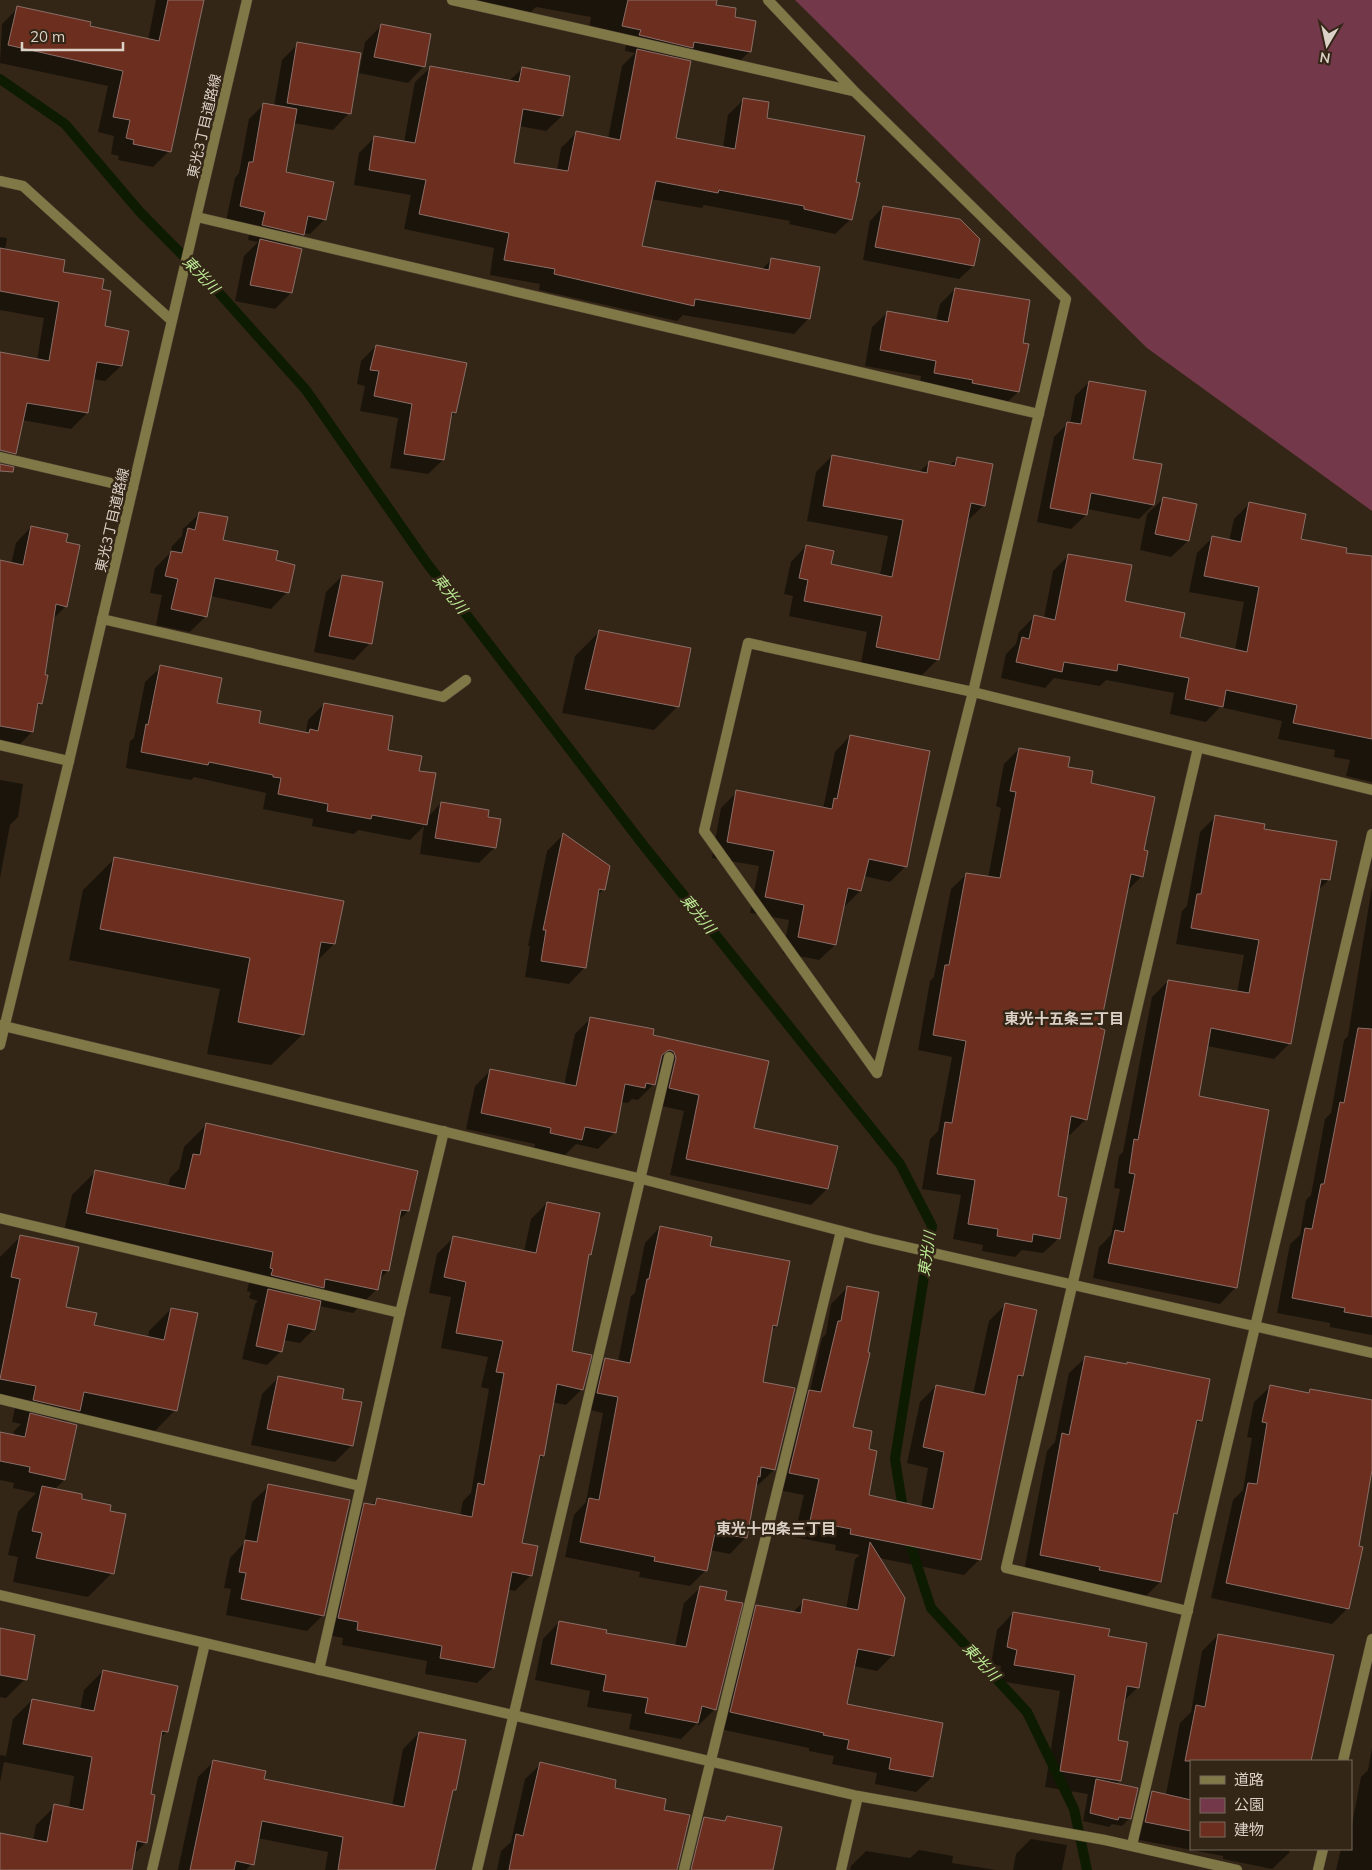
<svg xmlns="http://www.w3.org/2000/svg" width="1372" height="1870" viewBox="0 0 1372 1870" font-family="Mulish,'Noto Sans JP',sans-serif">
	<rect width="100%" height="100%" fill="#342616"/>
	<path fill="#733849" d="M795 0H1372V511L1147 348Z"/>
	<g fill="#0007">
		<path d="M156 0H203L169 151 153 167 118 160 119 156 111 154 114 136 98 132 108 86 0 63 2 24 18 8 88 27 148 40Z"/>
		<path d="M463 0H706L733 18 750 51 734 67 682 58 679 60 675 139 723 148 728 115 744 99 766 119 855 183 851 219 835 234 789 224 790 221 704 205 702 208 651 199 640 247 761 270 771 260 809 318 794 334 683 315 677 321 539 290 540 284 490 275 494 248 404 229 411 195 354 185 359 153 375 137 404 142 415 82 431 67 509 81 522 69 562 116 546 131 519 126 512 164 557 171 561 148 576 133 608 139 622 66 635 53 625 51 626 45 608 41V38L588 35 591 17 536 7 526 17Z"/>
		<path d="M382 25 424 66 408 83 359 73 365 42Z"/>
		<path d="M298 44 349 113 333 130 293 123 284 173 325 219 310 234 304 233 290 247 291 293 275 309 235 301 244 256 258 242 248 240 251 226 226 221 235 178 239 173 249 119 264 104 274 106 282 60Z"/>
		<path d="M883 207 978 240 973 266 959 279 863 260 870 221Z"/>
		<path d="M0 237 7 238 5 250 62 273 101 290 103 327 121 366 105 381 93 379 87 413 71 429 22 420 0 439V355L37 360 44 318 0 310Z"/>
		<path d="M955 289 1022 344 1027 345 1018 392 1002 407 919 388 921 376 865 366 872 327 888 312 936 321 940 304Z"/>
		<path d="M376 346 455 413 449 419 443 460 428 474 390 468 398 418 360 411 365 386 357 384 361 361Z"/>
		<path d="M1089 382 1131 460 1153 505 1139 519 1087 509 1086 515 1071 529 1037 522 1054 437 1068 423 1070 424 1075 396Z"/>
		<path d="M832 456 919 472 930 462 949 466 957 459 984 505 967 521 937 660 922 675 861 663 867 632 789 616 793 596 784 594 791 562 806 546 830 565 880 575 888 536 807 521 816 472Z"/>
		<path d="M1164 498 1188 541 1171 557 1140 550 1147 514Z"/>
		<path d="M1249 504 1299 540 1340 577 1372 582V782L1346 776 1350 760 1334 757 1335 750 1278 739 1282 721 1220 707 1206 722 1170 714 1174 693 1106 680 1100 686 1054 678 1045 688 1001 678 1006 654 1016 644 1019 632 1035 616 1044 618 1053 571 1069 555 1124 602 1179 638 1235 650 1244 602 1189 592 1197 553 1212 538 1229 541 1234 519Z"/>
		<path d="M200 513 222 541 275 561 287 592 271 609 210 596 206 616 190 632 156 625 162 595 150 593 155 568 170 553 172 546 182 536 183 529Z"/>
		<path d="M31 527 65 543 66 606 53 619 41 703 36 709 32 732 16 748 0 745V561L11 564 16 543Z"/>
		<path d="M342 576 370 643 354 660 314 652 326 592Z"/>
		<path d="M599 632 678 706 654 730 562 713 575 656Z"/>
		<path d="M161 667 216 704 257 724 306 733 308 720 324 704 386 751 418 772 427 818 441 803 495 847 479 863 420 854 424 826 410 840 358 830 354 834 312 826 313 819 263 809 266 793 194 777 191 780 126 768 130 741 134 738 145 682Z"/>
		<path d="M850 736 906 866 890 882 864 876 860 891 845 906H843L835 945 819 960 783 953 789 920 750 913 759 866 712 858 721 808 737 792 823 809 835 752Z"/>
		<path d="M1019 749 1067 768 1089 784 1142 851V876L1126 892 1098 1029 1086 1119 1070 1135 1067 1134 1056 1197 1059 1238 1043 1253 1022 1250 1015 1257 982 1251 983 1245 953 1239 961 1195 922 1189 930 1139 938 1131 952 1057 918 1050 930 981 934 977 951 889 967 874 988 878 1001 808 996 806 1004 764Z"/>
		<path d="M0 780 23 784 18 817 10 825 0 878Z"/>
		<path d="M1216 816 1262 830 1329 880 1317 891 1290 1043 1274 1059 1207 1046 1197 1097 1235 1288 1220 1304 1093 1278 1099 1247 1111 1235 1120 1189 1114 1188 1119 1156 1123 1152 1152 997 1168 981 1237 993 1244 955 1176 944 1182 911 1187 906 1200 832Z"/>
		<path d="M563 835 604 889 596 897 585 967 569 984 525 977 530 946H528L547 851Z"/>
		<path d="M114 859 334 944 317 961 303 1034 271 1065 207 1054 220 989 69 960 83 890Z"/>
		<path d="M1372 886V1335L1330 1327V1323L1277 1313 1290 1244 1300 1235 1306 1200 1311 1195 1325 1119 1331 1113 1344 1040 1348 1036Z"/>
		<path d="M591 1018 651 1035 767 1062 752 1128 827 1189 811 1205 670 1175 684 1111 653 1104 660 1075 658 1068 654 1084 638 1100 632 1099 628 1103 620 1102 614 1133 598 1149 576 1144 565 1155 534 1149 535 1144 466 1129 475 1086 491 1070 564 1085 575 1034Z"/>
		<path d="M207 1124 408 1211 398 1221 388 1271 378 1280 376 1290 353 1313 319 1306 314 1329 300 1343 283 1340 281 1351 267 1365 242 1359 255 1304 258 1301 249 1298 251 1292 247 1291 251 1275 63 1236 72 1195 95 1172 168 1187 170 1178 179 1169 184 1147Z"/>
		<path d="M547 1203 590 1254 587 1257 570 1352 582 1389 566 1405 552 1402 543 1456 538 1461 521 1544 531 1575 515 1591 507 1589 493 1668 477 1683 425 1674 427 1661 342 1645 343 1638 323 1634 349 1520 364 1504 371 1506 377 1499 460 1516 463 1501 471 1493 489 1389 481 1387 488 1357 441 1348 451 1297 429 1293 437 1254 453 1238 524 1252 531 1219Z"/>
		<path d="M660 1227 709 1247 776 1326 771 1331 761 1383 774 1470 758 1485H755L745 1538 730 1554 710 1550 706 1570 690 1586 639 1577 640 1572 565 1557 574 1515 586 1502 603 1413 582 1408 590 1375 605 1359 618 1362 631 1296 635 1293 645 1243Z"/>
		<path d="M21 1236 65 1308 93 1326 148 1338 149 1331 171 1309 175 1410 154 1432 73 1416 66 1423 64 1480 54 1490 80 1500 112 1573 88 1597 13 1582 18 1557 8 1555 18 1512 36 1493 13 1488 14 1483 0 1480V1433L13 1436 14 1431 21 1424 12 1422 15 1408 0 1405V1257Z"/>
		<path d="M848 1287 851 1428 867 1450 868 1496 921 1507 928 1468 907 1463 920 1402 936 1386 973 1394 989 1321 1005 1305 1036 1311 1022 1376 1015 1383 980 1559 964 1575 879 1558 893 1655 877 1671 853 1666 845 1705 932 1777 916 1792 875 1784 877 1773 832 1764 834 1756 809 1751V1748L715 1728 741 1622 757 1607 792 1613 804 1601 846 1609 855 1559 860 1555 835 1550 836 1545 794 1537 804 1495 773 1489 793 1408 810 1391 822 1338 826 1334 831 1304Z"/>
		<path d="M1086 1357 1126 1365 1127 1363 1200 1421 1194 1427 1176 1513 1172 1517 1160 1582 1144 1598 1024 1571 1047 1451 1055 1442 1069 1373Z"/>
		<path d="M278 1378 340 1400 352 1445 335 1462 251 1445 262 1394Z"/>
		<path d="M1270 1387 1306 1394 1310 1390 1372 1402V1463L1348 1608 1332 1624 1211 1598 1233 1500 1243 1490 1252 1438 1247 1437 1254 1402Z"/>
		<path d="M269 1486 323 1615 307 1631 226 1615 231 1589 224 1588 230 1558 244 1543 252 1502Z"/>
		<path d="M701 1587 715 1709 699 1725 696 1724 681 1739 629 1729 632 1714 587 1707 590 1691 535 1680 543 1639 559 1622 605 1634 675 1646 684 1603Z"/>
		<path d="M1013 1613 1107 1637 1138 1687 1123 1702 1117 1741 1120 1780 1116 1784 1130 1818 1122 1826 1112 1824 1109 1827 1083 1821 1088 1794 1045 1787 1060 1691 999 1681 1001 1666 991 1664 997 1630Z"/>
		<path d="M0 1630 25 1679 6 1698 0 1697Z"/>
		<path d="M1218 1635 1333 1656 1309 1761H1191V1849H1290L1289 1853 1272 1869 1223 1859V1856L1129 1838 1136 1809 1152 1792 1165 1795 1166 1794 1180 1723 1191 1712 1202 1651Z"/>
		<path d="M103 1671 167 1731 160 1738 150 1795 146 1842 133 1855 130 1870H0V1834L33 1841 36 1825 55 1806 69 1808 74 1776 4 1762 0 1782V1755L6 1756 13 1719 32 1700 80 1710 84 1690Z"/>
		<path d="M419 1733 455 1789 451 1793 434 1870H325L328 1852 257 1838 252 1864 246 1870H178L198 1777 214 1761 263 1780 392 1806 403 1749Z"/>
		<path d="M1372 1748V1870H1336L1341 1849H1351V1830L1361 1777 1368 1770Z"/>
		<path d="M541 1764 613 1789 650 1870H497L501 1851 511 1842 525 1779Z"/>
		<path d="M1031 1839 1067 1845 1062 1870H1013L1016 1854Z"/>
		<path d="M919 1850 953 1856 952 1863 996 1870H850L851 1866 866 1851 910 1858Z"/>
	</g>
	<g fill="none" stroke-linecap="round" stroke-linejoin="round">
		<g stroke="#0d1c00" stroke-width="10">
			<path d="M0 79 65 124 140 212 212 285 306 390 426 562 644 846 900 1164 932 1226 895 1459 904 1515"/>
			<path d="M907 1534 931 1608 1027 1712 1074 1809 1087 1870"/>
		</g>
	</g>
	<g fill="#6c2e1e" stroke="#896f68">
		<path d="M168 0H204L171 152 133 144 134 140 126 138 130 120 113 117 123 71 8 45 17 6 91 22 90 26 159 41Z"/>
		<path d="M628 0H717L716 5 736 8 735 17 756 21 751 52 694 42 693 48 639 35 641 30 622 26Z"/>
		<path d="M381 24 431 34 425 67 374 57Z"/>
		<path d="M297 42 361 53 351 114 287 103Z"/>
		<path d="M637 49 691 61 676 138 735 149 743 98 769 102 767 118 865 136 856 182 860 183 852 220 804 209V206L719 190 718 193 656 181 642 246 769 270 771 258 820 267 810 319 695 299 694 306 554 274 555 269 504 260 509 233 419 214 426 180 369 170 374 136 415 143 430 66 519 82 522 67 570 76 563 116 523 109 514 163 568 171 576 131 620 140Z"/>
		<path d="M263 103 297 109 286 172 334 182 326 220 308 216 304 235 262 225 265 212 240 206 249 162H253Z"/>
		<path d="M883 206 960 219 980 239 974 266 875 247Z"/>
		<path d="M260 239 302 249 292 293 250 285Z"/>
		<path d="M0 248 65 260 63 272 104 279 102 289 111 291 105 326 129 331 122 366 97 362 88 413 27 403 16 454 0 450V352L49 361 59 302 0 291Z"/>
		<path d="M955 288 1030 300 1023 343 1029 344 1019 392 972 383 973 380 934 373 936 361 880 350 887 311 948 322Z"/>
		<path d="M376 345 467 363 456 413 452 412 444 460 404 454 412 404 374 396 379 371 370 370Z"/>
		<path d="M1089 381 1146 391 1133 459 1162 464 1154 505 1091 493 1087 515 1050 508 1067 422 1081 424Z"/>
		<path d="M832 455 927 473 929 461 955 466 957 457 993 464 985 506 971 503 939 660 876 647 882 616 804 601 808 580 799 578 806 545 834 551 831 564 892 577 903 520 823 506Z"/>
		<path d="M0 464 14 467 13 472 0 471Z"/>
		<path d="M1163 497 1197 504 1189 541 1155 534Z"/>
		<path d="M1249 502 1306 514 1301 539 1347 548 1346 553 1372 556V739L1293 723 1297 705 1226 690 1223 707 1185 699 1189 678 1118 664 1117 671 1064 662 1062 672 1016 662 1022 637 1029 639 1034 615 1055 620 1068 554 1132 565 1125 601 1185 613 1180 637 1247 652 1259 587 1204 576 1212 536 1241 542Z"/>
		<path d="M199 512 228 517 223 540 278 551 276 560 295 565 289 593 215 578 207 617 171 609 178 579 165 576 171 551 182 553 188 528 195 530Z"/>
		<path d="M31 526 68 534 66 542 80 545 67 607 56 604 45 675H48L42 704 38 703 33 732 0 726V560L23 565Z"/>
		<path d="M342 575 383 582 372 644 329 636Z"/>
		<path d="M599 630 691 648 679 707 585 689Z"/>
		<path d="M160 665 222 678 217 703 261 711 259 723 309 733 310 729 318 731 324 703 393 716 388 750 422 756 419 771 436 773 427 825 372 815 371 819 327 811 328 804 278 794 281 778 273 777V775L209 762 208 765 141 752 146 724 148 725Z"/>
		<path d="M850 735 930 751 907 867 869 859 861 891 848 888 836 945 798 937 804 905 765 897 774 851 727 842 736 790 832 809 834 798 837 799Z"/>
		<path d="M1019 748 1070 757 1068 767 1093 771 1091 783 1155 797 1144 850 1148 851 1143 877 1131 874 1100 1028 1105 1030 1087 1120 1071 1116 1058 1196 1067 1198 1060 1239 1033 1234 1032 1242 997 1236 998 1229 968 1224 975 1180 937 1174 945 1122 952 1123 966 1041 933 1035 945 965H949L966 873 1000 878 1016 792 1010 791Z"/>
		<path d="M441 802 489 810 488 817 501 819 496 848 435 838Z"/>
		<path d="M1215 815 1265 824 1264 829 1337 841 1330 880 1321 879 1291 1044 1211 1028 1199 1096 1269 1110 1237 1288 1108 1263 1115 1230 1124 1232 1135 1174 1129 1173 1134 1139 1138 1140 1168 980 1249 993 1259 940 1191 928 1197 894H1201Z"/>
		<path d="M563 833 610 866 605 890 599 889 586 968 541 961 546 930H543Z"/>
		<path d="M114 857 344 901 335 944 321 942 304 1035 238 1022 250 958 100 929Z"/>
		<path d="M590 1017 654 1029 653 1035 769 1061 754 1128 838 1146 828 1189 686 1159 699 1095 669 1088 676 1058 674 1052 670 1050 667 1051 662 1055 655 1085 646 1083 645 1088 625 1084 616 1133 585 1127 582 1140 550 1133 551 1128 481 1113 490 1069 576 1086Z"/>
		<path d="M1358 1028 1372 1029V1317L1344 1312 1345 1308 1292 1298 1305 1228 1312 1229 1321 1184H1324L1340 1102 1344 1103Z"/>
		<path d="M206 1123 418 1171 409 1211 401 1210 389 1271 382 1270 378 1290 325 1279 324 1288 271 1275 273 1269 270 1268 273 1252 86 1213 95 1170 185 1189 193 1154 200 1155Z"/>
		<path d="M547 1202 600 1213 591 1255 589 1254 572 1351 592 1355 583 1390 557 1384 544 1456 540 1455 522 1543 538 1546 532 1576 512 1572 494 1668 440 1658 442 1646 357 1630 358 1622 338 1618 364 1503 375 1505 377 1498 472 1517 478 1483 484 1485 504 1373 496 1372 503 1341 456 1333 466 1282 444 1277 453 1236 536 1253Z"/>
		<path d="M660 1226 712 1237 710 1246 790 1261 777 1326 773 1325 763 1382 795 1388 775 1470 761 1467 760 1477 758 1476 747 1538 715 1533 707 1571 654 1561 655 1557 580 1542 589 1498 599 1500 618 1397 597 1393 605 1358 630 1363 647 1279H649Z"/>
		<path d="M20 1235 79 1247 66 1307 97 1313 94 1325 164 1340 171 1308 198 1313 177 1411 84 1392 80 1411 33 1400 36 1386 0 1379 20 1279 11 1277Z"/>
		<path d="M847 1286 879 1292 868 1352 870 1353 853 1427 872 1431 869 1449 877 1451 869 1495 933 1509 944 1452 923 1447 936 1385 985 1395 1005 1303 1037 1310 1023 1376 1018 1375 981 1560 850 1534 851 1529 810 1521 819 1479 789 1473 809 1390 821 1392 838 1321H841Z"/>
		<path d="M268 1289 321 1301 315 1330 288 1324 282 1352 256 1346Z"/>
		<path d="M1085 1356 1127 1364V1362L1210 1379 1202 1421 1197 1420 1177 1514 1174 1513 1161 1582 1099 1570 1100 1567 1040 1555 1062 1433 1069 1435Z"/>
		<path d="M278 1376 344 1389 342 1399 362 1402 353 1446 267 1429Z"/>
		<path d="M1270 1385 1309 1393 1310 1389 1372 1400V1470L1359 1546 1363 1547 1349 1609 1226 1583 1248 1483 1257 1484 1267 1423 1262 1422Z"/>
		<path d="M30 1413 77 1425 65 1480 29 1472 30 1467 0 1461V1432L25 1437Z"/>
		<path d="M268 1484 350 1500 324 1616 241 1599 246 1573 239 1572 245 1540 257 1542Z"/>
		<path d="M42 1486 82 1494V1499L111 1505 110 1511 126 1514 114 1574 36 1558 42 1533 32 1531Z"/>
		<path d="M870 1542 905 1598 894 1656 858 1649 847 1704 943 1723 933 1777 889 1769 891 1758 847 1749 849 1740 823 1735 824 1733 730 1712 756 1605 801 1613 803 1599 858 1610Z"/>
		<path d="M700 1586 727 1591 725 1600 743 1603 716 1710 702 1706 698 1723 645 1713 648 1698 603 1691 606 1675 551 1664 559 1621 607 1630 606 1633 686 1647Z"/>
		<path d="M1013 1612 1110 1629 1108 1636 1147 1643 1139 1688 1127 1686 1118 1740 1128 1742 1121 1781 1060 1771 1075 1675 1014 1665 1017 1650 1007 1647Z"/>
		<path d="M0 1628 35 1635 27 1680 0 1675Z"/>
		<path d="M1218 1634 1334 1655 1311 1761H1185L1196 1705 1205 1707Z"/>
		<path d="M103 1670 178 1686 168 1732 162 1731 151 1794 155 1795 147 1843 137 1841 132 1870H0V1833L47 1842 54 1804 83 1810 92 1757 23 1744 32 1699 94 1711Z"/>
		<path d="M419 1732 466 1740 456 1790H453L435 1870H338L343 1837 262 1821 254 1865 236 1861 234 1870H190L213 1760 266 1771 264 1779 404 1807Z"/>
		<path d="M540 1762 616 1780 615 1788 666 1799 664 1810 690 1815 677 1870H509L516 1834 523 1836Z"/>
		<path d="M1096 1779 1138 1788 1131 1819 1119 1817 1118 1820 1090 1813Z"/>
		<path d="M1152 1791 1191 1800V1831L1145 1822Z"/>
		<path d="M727 1816 782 1827 773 1870H691L704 1817 725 1821Z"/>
	</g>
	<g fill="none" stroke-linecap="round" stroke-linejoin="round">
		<g stroke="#4f4132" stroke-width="11">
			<g id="minor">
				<path d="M452 0 853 91"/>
				<path d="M768 0 854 91 1066 299 973 692 877 1073"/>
				<path d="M0 181 23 186 171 320"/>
				<path d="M197 217 1039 414"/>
				<path d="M0 457 133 488"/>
				<path d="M102 619 443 697 466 680"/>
				<path d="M0 745 69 761"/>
				<path d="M877 1073 704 831 748 643 973 692 1372 790"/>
				<path d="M0 1218 400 1313"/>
				<path d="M0 1399 360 1486"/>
				<path d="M0 1595 858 1796 1105 1840 1237 1870"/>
				<path d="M1188 1611 1006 1568 1198 748"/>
				<path d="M319 1670 400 1313 444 1131"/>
				<path d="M1343 1761 1372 1639"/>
				<path d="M1132 1845 1372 834"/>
				<path d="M152 1870 205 1643"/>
				<path d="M477 1870 669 1057"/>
				<path d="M684 1870 841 1231"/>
				<path d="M841 1870 858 1796"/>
				<path d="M1318 1870 1323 1849"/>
			</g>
		</g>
		<g stroke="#4f4132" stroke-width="11">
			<g id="tertiary">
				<path d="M0 1025 642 1179 872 1239 1372 1353"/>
				<path d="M0 1045 69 761 247 0"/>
			</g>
		</g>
		<use href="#minor" stroke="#807847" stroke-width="10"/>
		<use href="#tertiary" stroke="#807847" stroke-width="10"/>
	</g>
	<g text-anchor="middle" stroke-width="5" stroke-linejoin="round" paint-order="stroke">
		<g font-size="14" fill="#dbd1c7" stroke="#342616">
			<text transform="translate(204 126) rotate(-77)" y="5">東光3丁目道路線</text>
			<text transform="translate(112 520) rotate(-77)" y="5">東光3丁目道路線</text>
		</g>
		<g font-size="15" font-style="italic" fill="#beed97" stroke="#342616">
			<text transform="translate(201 275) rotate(46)" y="5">東光川</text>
			<text transform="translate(450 594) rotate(52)" y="5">東光川</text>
			<text transform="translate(698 914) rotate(51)" y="5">東光川</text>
			<text transform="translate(927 1254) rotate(-82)" y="5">東光川</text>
			<text transform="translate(981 1662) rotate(47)" y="5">東光川</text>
		</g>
		<g font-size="15" font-weight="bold" fill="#dbd1c7" stroke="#342616">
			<text x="1064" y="1024">東光十五条三丁目</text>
			<text x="776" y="1534">東光十四条三丁目</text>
		</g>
	</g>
	<rect x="1190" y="1760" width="162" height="90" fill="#342616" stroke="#776a5d"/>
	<rect x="1200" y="1776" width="25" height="8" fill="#807847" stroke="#776a5d"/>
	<text x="1234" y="1785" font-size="15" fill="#dbd1c7">道路</text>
	<rect x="1200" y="1798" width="25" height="15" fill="#733849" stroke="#776a5d"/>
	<text x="1234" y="1810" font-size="15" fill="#dbd1c7">公園</text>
	<rect x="1200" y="1822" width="25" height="15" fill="#6c2e1e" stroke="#776a5d"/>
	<text x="1234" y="1835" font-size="15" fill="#dbd1c7">建物</text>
	<g transform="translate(1327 45) rotate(189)" stroke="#342616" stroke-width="4" paint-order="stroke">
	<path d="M0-4L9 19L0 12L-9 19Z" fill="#dbd1c7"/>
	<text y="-8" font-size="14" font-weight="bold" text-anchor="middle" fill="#dbd1c7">N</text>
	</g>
	<path d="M22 42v8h101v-8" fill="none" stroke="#dbd1c7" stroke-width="2.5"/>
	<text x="30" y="42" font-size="15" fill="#dbd1c7" stroke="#342616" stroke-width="4" paint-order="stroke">20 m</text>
</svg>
